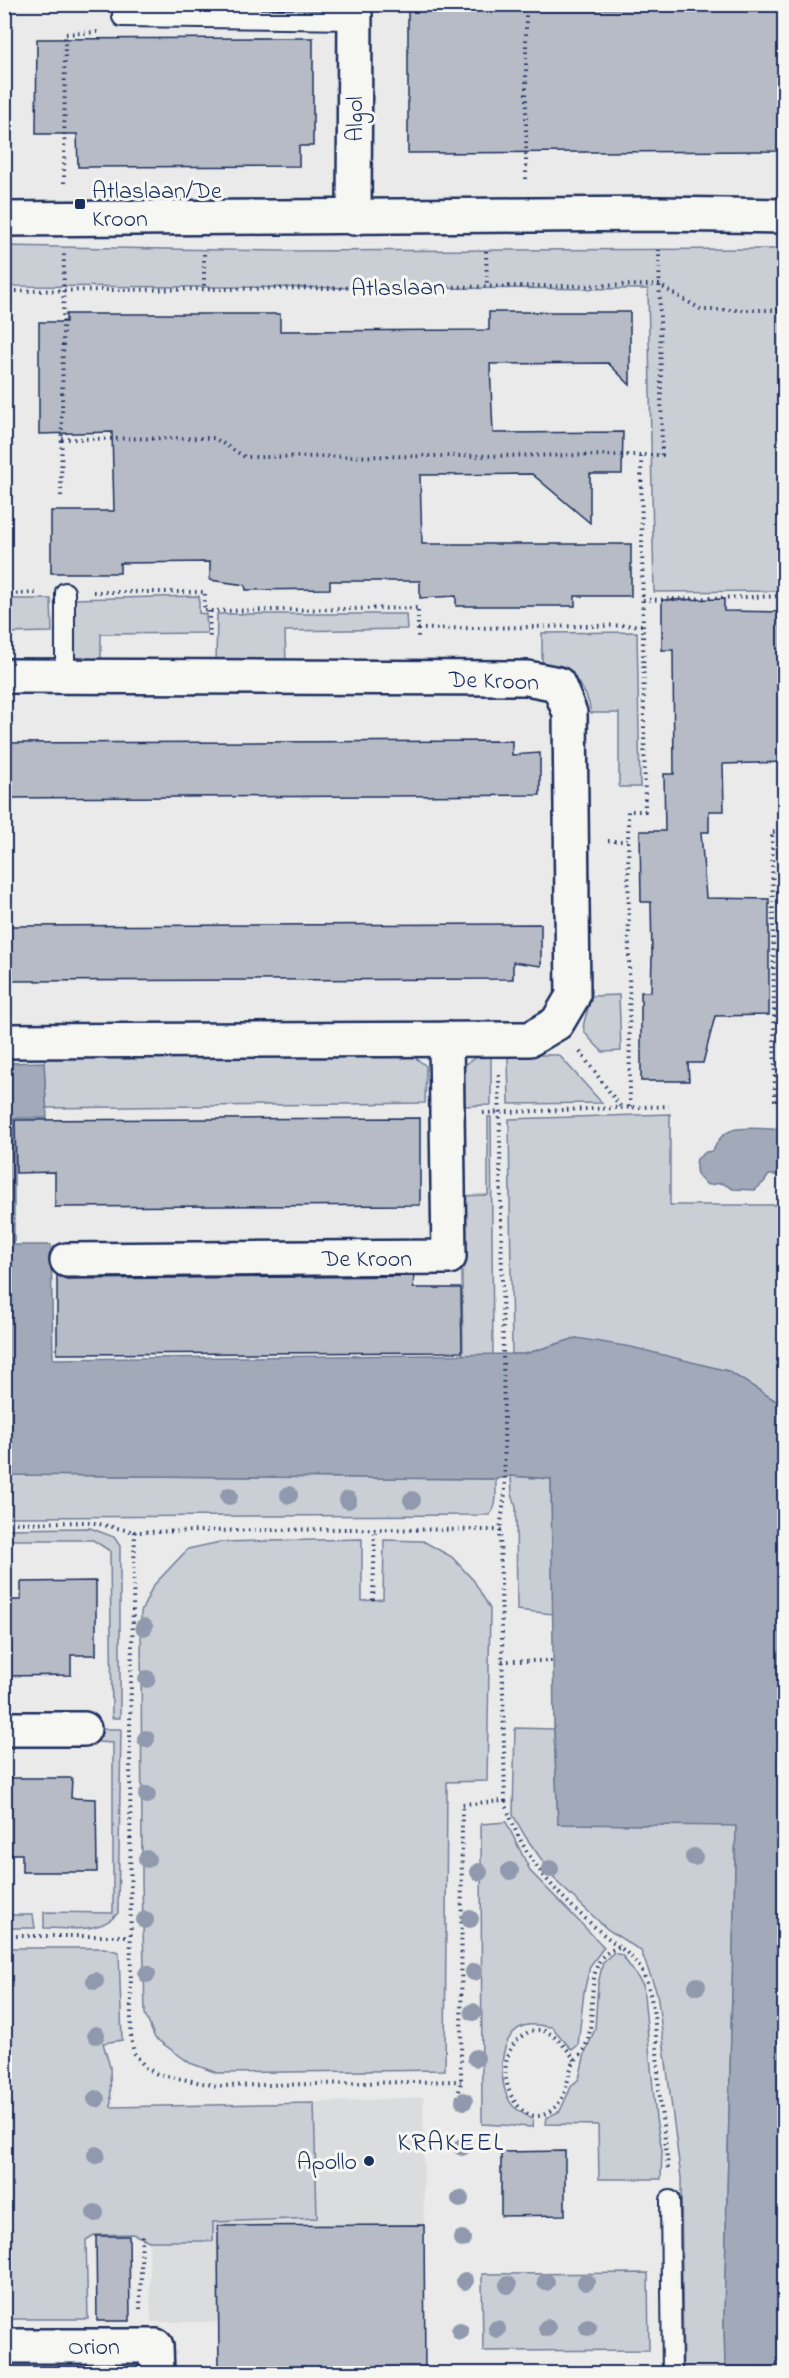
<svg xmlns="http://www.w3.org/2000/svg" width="789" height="2378" viewBox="0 0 789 2378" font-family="'Indie Flower',sans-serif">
	<rect width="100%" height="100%" fill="#e9eae9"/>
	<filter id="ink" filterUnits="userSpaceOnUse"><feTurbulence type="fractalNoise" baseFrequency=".0167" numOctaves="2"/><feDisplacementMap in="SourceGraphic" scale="12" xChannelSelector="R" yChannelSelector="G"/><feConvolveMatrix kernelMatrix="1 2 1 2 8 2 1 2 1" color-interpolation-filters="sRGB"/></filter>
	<g filter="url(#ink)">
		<path fill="#dadcde" d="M423 2097 425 2373H219L218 2322H151L149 2241H213V2222L317 2218 314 2103Z"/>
		<g fill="#caced5" stroke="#727e9a" stroke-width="1.5">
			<path d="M5 246 279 251 784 249V591L654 592 648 289 5 286Z"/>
			<path d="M199 596V613L206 614 207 633 101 634V663H73V599Z"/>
			<path d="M5 599H51L52 632 5 633Z"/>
			<path d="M217 614H406L407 629 285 631 286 664H216Z"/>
			<path d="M637 632 640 787H619V713H591C587 684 569 669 542 662V633Z"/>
			<path d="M784 847V1101H783L777 850Z"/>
			<path d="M619 995 621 1051 603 1052C574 1024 584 1032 591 996Z"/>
			<path d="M411 1054 426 1066 425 1103 46 1108 44 1062 49 1057Z"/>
			<path d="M486 1054 491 1056V1105L459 1106C460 1079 455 1062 486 1054Z"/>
			<path d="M508 1055H559L602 1103 509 1104Z"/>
			<path d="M670 1114V1205H784V1406L728 1371 576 1338 525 1354H512L509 1119Z"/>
			<path d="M488 1117H491L493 1355H463L461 1201 458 1196 488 1195Z"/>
			<path d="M5 1475 496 1479C495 1492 499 1506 489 1515L5 1517Z"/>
			<path d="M511 1476 551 1479 553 1614 517 1610 516 1507 512 1494Z"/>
			<path d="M90 1528 114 1537 120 1546V1718H112L110 1551 93 1540H5V1529Z"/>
			<path d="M362 1539V1601L383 1599 384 1540 423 1541 452 1557 474 1581 490 1609 487 1781 447 1782 445 2070 217 2073 190 2063 155 2038 145 2014 142 1881 141 1612 153 1586 188 1549 220 1542Z"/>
			<path d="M515 1728 554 1729 558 1824 736 1825 724 2319 725 2366H784V2373H683L681 2178 657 1993 641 1951 607 1929 558 1883 525 1836 513 1815Z"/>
			<path d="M97 1729H121L118 1913C100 1934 70 1928 44 1928V1912L113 1913V1743L98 1742Z"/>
			<path d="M506 1822 531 1872 604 1947 590 1966 584 1992 578 2045 572 2050 552 2027C544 2026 535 2024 528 2025 497 2029 496 2087 513 2106 518 2111 527 2115 533 2120L532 2127 482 2124 481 1824Z"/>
			<path d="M5 1915H33L35 1928H5Z"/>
			<path d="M4 1948H104L119 1952 122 2040 103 2043 110 2067 111 2107 314 2103 317 2218 213 2222V2241H149L133 2234 94 2235 86 2240 88 2319H5Z"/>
			<path d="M613 1953 622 1955 643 1985 656 2119 662 2150 661 2179H599L598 2125 545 2124 546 2118 560 2111 572 2085 579 2079 585 2053 595 2029 598 1984 603 1962Z"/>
			<path d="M648 2273 649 2350 483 2351 482 2274Z"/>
		</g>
		<g fill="#a2aaba" stroke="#6c7995" stroke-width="1.5">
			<path d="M44 1062 47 1118H14V1245H51L53 1359 525 1354 576 1338 631 1347 728 1371 784 1406V2366L725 2367 724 2319 736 1826 558 1824 554 1729 551 1479 511 1476 496 1479 5 1475 4 1063Z"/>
			<path d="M784 1120V1175H769L764 1182 755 1190 733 1189 722 1183 708 1185C697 1178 694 1172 697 1159L706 1152 713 1151C724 1121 748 1129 775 1129Z"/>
		</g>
		<g fill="#b6bbc6" stroke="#1b2f5e" stroke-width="1.5">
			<path d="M408 4H520V9L784 7V151L408 153Z"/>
			<path d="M277 38H313V146H299V166L78 167 77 134H36L37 39Z"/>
			<path d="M489 312H630V385L608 363 490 364 493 433 623 432 622 474H590V523L532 474 420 475 422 544H631V596H575V606H456V596L420 598V581H330V589L246 590 245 585 210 580V562L120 563V573H51V511H114L112 432 39 434V322H66V314H280V331L489 330Z"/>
			<path d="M724 599V611L784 612V762L723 764 724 811H709V832H701L706 898 769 899V1015L715 1016 703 1063H688L689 1081H641V992H651L652 957 651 902H641L640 831H665L664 774H674L673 650H662V600Z"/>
			<path d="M512 741V755L540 753V795L4 798V743Z"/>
			<path d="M541 924V966L513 962V979L4 981V926Z"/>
			<path d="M420 1118V1205L55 1207V1172L16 1173 15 1120Z"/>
			<path d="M57 1275 67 1279 414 1276 413 1288H461L462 1352 57 1354Z"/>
			<path d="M96 1581V1655H71V1675L4 1676V1600H21V1582Z"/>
			<path d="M4 1778H72L71 1798 96 1799 97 1872H22V1854H4Z"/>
			<path d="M565 2151V2215L501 2216V2152Z"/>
			<path d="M424 2225 425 2373H219L218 2226Z"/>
			<path d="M96 2236H129L130 2321H97Z"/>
		</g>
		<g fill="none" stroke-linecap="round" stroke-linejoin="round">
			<g stroke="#1b2f5e" stroke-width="22">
				<g id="service">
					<path d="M122 4V17L354 20"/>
					<path d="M65 592V676"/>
					<path d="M670 2200 672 2374"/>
				</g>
			</g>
			<g stroke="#1b2f5e" stroke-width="38">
				<g id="minor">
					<path d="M354 218 355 4"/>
					<path d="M4 676 527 678 558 684 570 713 573 996 557 1023 530 1039 4 1041"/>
					<path d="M67 1260 449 1257 446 1039"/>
					<path d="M4 1729H84"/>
					<path d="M4 2346H156L157 2374"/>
				</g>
			</g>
			<g stroke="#1b2f5e" stroke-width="38">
				<path id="tertiary" d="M4 219 659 214 784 216"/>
			</g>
			<g stroke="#1b2f5e" stroke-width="4" stroke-dasharray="1.5 4.5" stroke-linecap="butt">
				<path d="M526 179V4"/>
				<path d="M64 183 65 34 98 32"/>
				<path d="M486 251 487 286"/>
				<path d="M204 254V289"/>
				<path d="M4 291 659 285 702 310H784"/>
				<path d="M62 439 214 438 245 457 641 455"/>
				<path d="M61 496 64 253"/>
				<path d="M93 592H205L204 611 418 608V641"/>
				<path d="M4 594 38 593"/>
				<path d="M643 600 784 596"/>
				<path d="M209 611 210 640"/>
				<path d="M418 629 643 625"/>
				<path d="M608 841H628"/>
				<path d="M580 1052 620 1106"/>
				<path d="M499 1075 505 1493 500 1530"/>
				<path d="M775 1101 772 832H784"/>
				<path d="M630 1107 628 811H645L641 455H662L659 250"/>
				<path d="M483 1113 669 1106"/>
				<path d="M4 1523 90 1522 135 1532"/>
				<path d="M373 1600 375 1529"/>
				<path d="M502 1661H553"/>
				<path d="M505 1801C520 1855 554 1892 596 1928 610 1941 630 1952 640 1968 659 1998 656 2064 660 2099 662 2123 667 2147 668 2171"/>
				<path d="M4 1936H130"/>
				<path d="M575 2060C564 2045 546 2020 525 2034 483 2060 517 2134 549 2112 573 2096 563 2072 578 2057 600 2036 585 1985 600 1960 604 1953 612 1950 619 1947"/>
				<path d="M458 2097 461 2081 462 1804 505 1801 500 1530 339 1529 135 1532 130 1722 131 2038 134 2053 146 2068 157 2074 217 2086 461 2081"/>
				<path d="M140 2309 142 2231"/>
				<path d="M484 2372 644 2369"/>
			</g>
			<use href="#service" stroke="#f6f6f2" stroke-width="18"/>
			<use href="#minor" stroke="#f6f6f2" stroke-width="33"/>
			<use href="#tertiary" stroke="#f6f6f2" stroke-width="33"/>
		</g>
		<g fill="#9099ad">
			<circle cx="289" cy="1495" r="9"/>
			<circle cx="229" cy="1496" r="9"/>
			<circle cx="348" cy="1500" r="9"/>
			<circle cx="412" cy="1500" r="9"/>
			<circle cx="144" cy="1627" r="9"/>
			<circle cx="147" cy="1679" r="9"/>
			<circle cx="146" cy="1739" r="9"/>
			<circle cx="147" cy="1795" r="9"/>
			<circle cx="694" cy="1857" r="9"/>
			<circle cx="147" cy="1859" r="9"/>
			<circle cx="550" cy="1869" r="9"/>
			<circle cx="510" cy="1871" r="9"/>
			<circle cx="479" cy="1872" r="9"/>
			<circle cx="470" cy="1919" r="9"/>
			<circle cx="145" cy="1920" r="9"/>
			<circle cx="474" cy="1972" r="9"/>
			<circle cx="147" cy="1974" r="9"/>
			<circle cx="95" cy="1981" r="9"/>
			<circle cx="697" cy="1986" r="9"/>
			<circle cx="473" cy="2012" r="9"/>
			<circle cx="96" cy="2035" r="9"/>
			<circle cx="476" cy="2058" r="9"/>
			<circle cx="96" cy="2099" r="9"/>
			<circle cx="464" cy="2101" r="9"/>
			<circle cx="462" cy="2147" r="9"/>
			<circle cx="96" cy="2155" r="9"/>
			<circle cx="460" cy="2199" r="9"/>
			<circle cx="95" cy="2213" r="9"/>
			<circle cx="462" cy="2239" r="9"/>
			<circle cx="465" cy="2281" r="9"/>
			<circle cx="546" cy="2282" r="9"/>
			<circle cx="586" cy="2282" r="9"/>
			<circle cx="508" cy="2285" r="9"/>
			<circle cx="588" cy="2327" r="9"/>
			<circle cx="547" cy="2328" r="9"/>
			<circle cx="497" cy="2329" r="9"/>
			<circle cx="460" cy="2331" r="9"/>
		</g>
	</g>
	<g fill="#1b2f5e" stroke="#f6f6f2" stroke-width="2">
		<rect x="74" y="198" width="12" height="12" rx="3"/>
		<circle cx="369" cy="2161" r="6"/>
	</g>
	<g text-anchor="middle" stroke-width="6" stroke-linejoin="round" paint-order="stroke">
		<g font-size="24" fill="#1b2f5e" stroke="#f6f6f2">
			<text transform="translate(354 119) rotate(-90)" y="8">Algol</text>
			<text transform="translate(398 287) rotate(-1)" y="8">Atlaslaan</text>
			<text transform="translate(494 680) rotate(2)" y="8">De Kroon</text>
			<text x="367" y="1266">De Kroon</text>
			<text x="94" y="2354">Orion</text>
		</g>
		<g font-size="24" fill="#1b2f5e" stroke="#f6f6f2" text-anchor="start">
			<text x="92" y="198">Atlaslaan/De<tspan x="92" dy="28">Kroon</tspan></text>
			<text x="357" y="2169" text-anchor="end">Apollo</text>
		</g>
		<g font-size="26" letter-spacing="1.5" fill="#1b2f5e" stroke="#f6f6f2">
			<text x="451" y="2150">KRAKEEL</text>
		</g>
	</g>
	<rect width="789" height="2378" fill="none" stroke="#f6f6f2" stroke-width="24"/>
	<rect x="12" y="12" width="765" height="2354" fill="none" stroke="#1b2f5e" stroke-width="2" filter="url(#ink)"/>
</svg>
